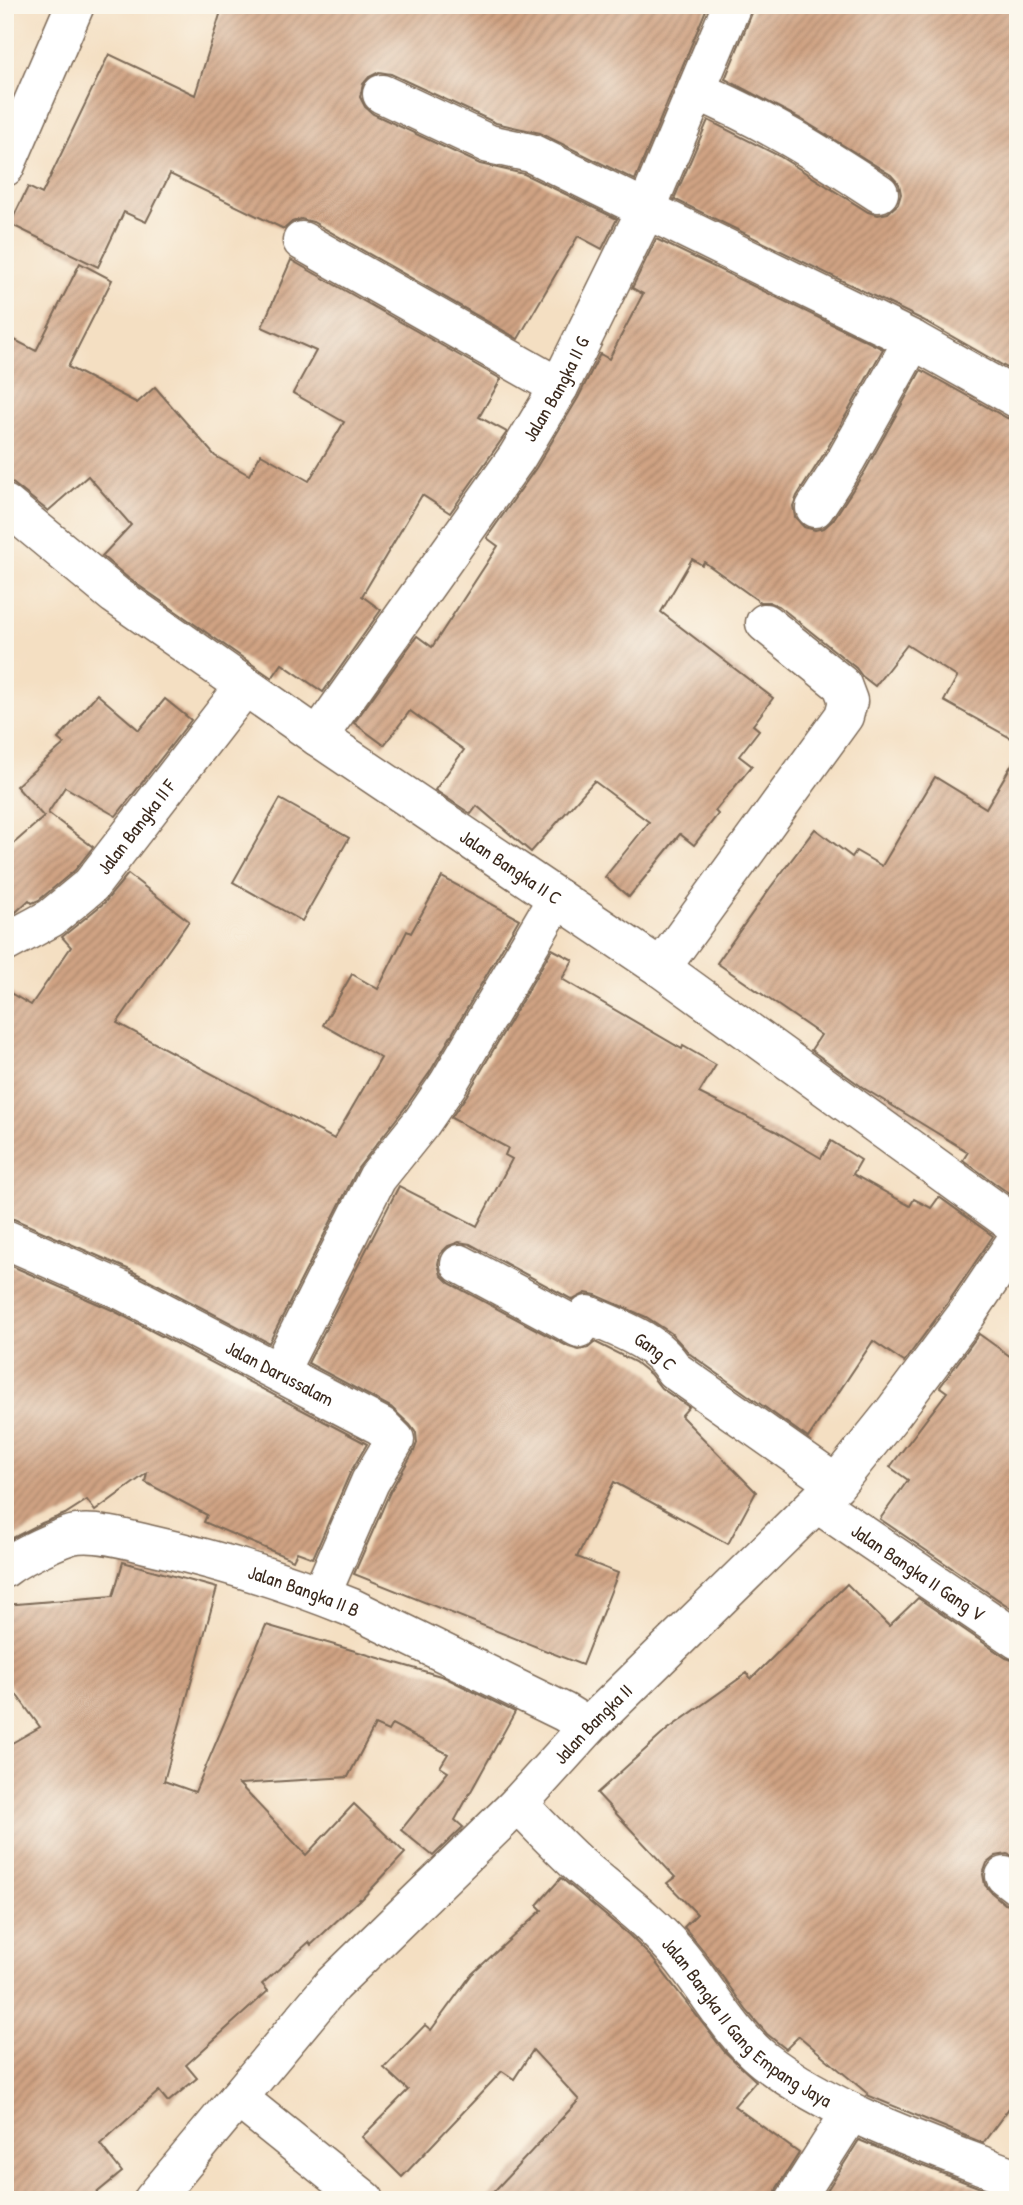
<svg xmlns="http://www.w3.org/2000/svg" width="1023" height="2205" viewBox="0 0 1023 2205" font-family="'Patrick Hand',sans-serif">
	<defs>
		<pattern id="building-hatch" width="6" height="6" patternUnits="userSpaceOnUse" patternTransform="scale(1.75)"><rect width="6" height="6" fill="#d0a383"/><path d="M-1 1l2-2M0 6l6-6M5 7l2-2" fill="none" stroke="#aa856b"/></pattern>
	</defs>
	<rect width="100%" height="100%" fill="#fbf7ec"/>
	<filter id="ink" filterUnits="userSpaceOnUse"><feTurbulence type="fractalNoise" baseFrequency=".0143" numOctaves="2"/><feDisplacementMap in="SourceGraphic" scale="14" xChannelSelector="R" yChannelSelector="G"/><feConvolveMatrix kernelMatrix="1 2 1 2 8 2 1 2 1" color-interpolation-filters="sRGB"/></filter>
	<filter id="wash" filterUnits="userSpaceOnUse"><feTurbulence type="fractalNoise" baseFrequency=".00686" numOctaves="4" result="noise"/><feDisplacementMap in="SourceGraphic" scale="28" xChannelSelector="R" yChannelSelector="G"/><feGaussianBlur stdDeviation="1.57" result="paint"/><feColorMatrix in="noise" values="0 0 0 0 0 0 0 0 0 0 0 0 0 0 0 0 0 1.4 0 .05"/><feComposite in="paint" operator="in"/></filter>
	<g filter="url(#wash)">
		<rect width="100%" height="100%" fill="#f4dfc2"/>
		<g id="blocks">
			<g fill="url(#building-hatch)">
				<path d="M223 5H708L635 180 540 133 496 123 391 74 379 72 369 77 363 84 360 97 365 107 373 114 480 164 524 174 617 219 602 249 578 236 518 339 313 222 301 219 292 222 284 229 170 174 146 222 124 212 98 267 10 224 28 187 42 194 109 54 195 95Z"/>
				<path d="M753 5H1018V374L923 320 674 199 708 120 779 156 868 212 878 215 888 213 898 204 901 194 899 184 891 175 801 119 725 79 752 13Z"/>
				<path d="M656 239 883 349 827 449 797 496 793 506 795 517 804 527 815 530 824 528 833 520 865 471 921 370 1007 418 1018 421V742L944 701 957 677 907 645 875 686 862 676 856 668 779 606 769 602H760L704 562 702 565 692 559 661 612 773 698 753 725 759 730 739 756 752 766 715 811 718 814 694 845 680 834 629 897 605 877 649 822 594 781 531 852 477 806 471 814 435 790 464 750 410 711 384 745 354 723 417 636 432 647 498 546 487 538 488 536 536 468 578 398 600 354 609 359 643 294 632 288Z"/>
				<path d="M291 260 501 379 479 417 507 432 450 513 422 495 362 596 381 610 323 692 282 664 272 678 128 578 102 556 131 525 88 476 48 511 5 477V335L36 351 80 263 112 280 68 367 137 403 155 387 215 456 249 475 261 454 309 481 344 422 293 393 316 351 262 327Z"/>
				<path d="M97 694 139 730 165 699 191 720 116 816 65 787 48 813 93 847 75 870 39 900 32 903 29 900 16 912 5 918V851L44 817 16 786 64 744 58 739Z"/>
				<path d="M1018 754V1200L963 1160 968 1152 865 1089 811 1050 821 1035 717 963 770 888 815 829 852 857 856 851 882 866 935 777 986 808Z"/>
				<path d="M280 799 349 838 302 921 233 882Z"/>
				<path d="M128 874 189 921 117 1023 334 1139 381 1058 323 1025 352 974 378 989 407 931 411 933 442 877 519 919 430 1072 404 1109 358 1168 269 1343 130 1270 14 1219 5 1218V990L31 1005 71 947 62 937 105 902Z"/>
				<path d="M552 949 573 960 562 979 682 1049 683 1046 716 1065 699 1093 775 1131 821 1158 831 1141 861 1160 853 1174 910 1206 914 1199 931 1208 939 1197 993 1236 949 1301 904 1362 873 1341 808 1438 690 1354 671 1333 646 1317 596 1295 586 1293 573 1300 470 1244 459 1242 448 1246 440 1254 438 1264 441 1275 449 1283 569 1347 579 1350 588 1348 595 1342 635 1362 650 1374 661 1388 689 1407 681 1416 756 1492 728 1544 614 1482 577 1557 618 1573 582 1665 354 1574 390 1492 414 1451 417 1443 416 1433 410 1425 391 1407 308 1363 399 1186 477 1226 512 1159 505 1155 508 1148 451 1118 467 1095Z"/>
				<path d="M5 1263 112 1310 367 1444 350 1473 313 1558 297 1552 293 1560 204 1522 207 1515 145 1482 147 1473 95 1511 87 1500 65 1514 42 1523 5 1542Z"/>
				<path d="M979 1334 1018 1362V1613L880 1519 908 1480 890 1467 947 1392 940 1387Z"/>
				<path d="M123 1562 217 1588 164 1781 195 1792 266 1625 444 1677 515 1712 455 1820 463 1827 433 1856 401 1830 448 1772 440 1767 448 1754 392 1724 388 1731 375 1725 348 1777 239 1784 306 1855 354 1804 405 1853 361 1900 360 1899 311 1945 309 1942 262 1984 268 1991 186 2065 197 2078 168 2102 159 2091 100 2144 122 2172 88 2200H5V1747L40 1727 5 1679V1605L113 1596Z"/>
				<path d="M847 1584 889 1626 918 1598 1006 1658 1018 1662V1858L1007 1854 996 1856 987 1863 983 1874 985 1885 992 1893 1005 1904 1018 1907V2096L983 2143 867 2095 868 2094 799 2036 786 2049 767 2034 747 2011 707 1955 684 1927 697 1914 667 1883 675 1877 597 1793 667 1730 747 1673 751 1679Z"/>
				<path d="M561 1878 629 1935 652 1958 724 2051 756 2081 734 2106 799 2153 777 2188 773 2200H486L579 2100 533 2050 514 2079 502 2071 402 2177 362 2137 408 2090 384 2068 425 2025 431 2030 472 1974 542 1910 537 1905Z"/>
				<path d="M859 2140 912 2162 1012 2200H821Z"/>
			</g>
		</g>
	</g>
	<g filter="url(#ink)">
		<use href="#blocks" fill-opacity="0" stroke="#7c6957" stroke-width="2"/>
		<g fill="none" stroke-linecap="round" stroke-linejoin="round">
			<g stroke="#7c6957" stroke-width="41">
				<g id="minor">
					<path d="M697 91C762 118 820 154 879 193"/>
					<path d="M382 94 489 144 531 153 913 340 1018 399"/>
					<path d="M5 167 75 5"/>
					<path d="M302 241 559 387"/>
					<path id="s1" d="M5 504 115 595 318 737 661 968 1018 1227"/>
					<path d="M815 508 846 460 913 340"/>
					<path id="s2" d="M318 737 517 457 559 387 646 210 732 5"/>
					<path id="s3" d="M5 943 51 918 91 885 245 686"/>
					<path d="M661 968 844 716 848 701 842 685 765 623"/>
					<path id="s4" d="M5 1239 121 1290 381 1426 395 1440 370 1482 321 1595"/>
					<path id="s5" d="M460 1264 579 1328 588 1315C618 1328 657 1341 674 1370L836 1484"/>
					<path d="M279 1372 377 1178 422 1122 448 1084 557 898"/>
					<path id="s6" d="M818 1504 1018 1640"/>
					<path id="s7" d="M5 1568C15 1559 64 1535 77 1534 98 1531 130 1540 151 1545 218 1560 286 1581 350 1607L564 1712 588 1727"/>
					<path id="s8" d="M518 1804C538 1824 557 1845 578 1864 614 1895 649 1919 680 1956 707 1989 731 2034 764 2060 832 2113 937 2148 1018 2179"/>
					<path d="M1005 1876 1018 1886"/>
					<path d="M238 2098 365 2200"/>
					<path id="s9" d="M153 2200 332 1985 518 1804 588 1727 836 1484 893 1413 967 1314 1018 1238"/>
					<path d="M795 2200 851 2112"/>
				</g>
			</g>
			<use href="#minor" stroke="#fff" stroke-width="38"/>
		</g>
	</g>
	<g text-anchor="middle" stroke-width="5" stroke-linejoin="round" paint-order="stroke">
		<g font-size="19" fill="#3b2a1e" stroke="#fbf7ec">
			<text dy="7" stroke="none"><textPath href="#s2" startOffset="422">Jalan Bangka II G</textPath></text>
			<text dy="7" stroke="none"><textPath href="#s3" startOffset="178">Jalan Bangka II F</textPath></text>
			<text dy="7" stroke="none"><textPath href="#s1" startOffset="623">Jalan Bangka II C</textPath></text>
			<text dy="7" stroke="none"><textPath href="#s5" startOffset="228">Gang C</textPath></text>
			<text dy="7" stroke="none"><textPath href="#s4" startOffset="306">Jalan Darussalam</textPath></text>
			<text dy="7" stroke="none"><textPath href="#s6" startOffset="121">Jalan Bangka II Gang V</textPath></text>
			<text dy="7" stroke="none"><textPath href="#s7" startOffset="315">Jalan Bangka II B</textPath></text>
			<text dy="7" stroke="none"><textPath href="#s9" startOffset="649">Jalan Bangka II</textPath></text>
			<text dy="7" stroke="none"><textPath href="#s8" startOffset="318">Jalan Bangka II Gang Empang Jaya</textPath></text>
		</g>
	</g>
	<rect width="1023" height="2205" fill="none" stroke="#fbf7ec" stroke-width="28"/>
</svg>
